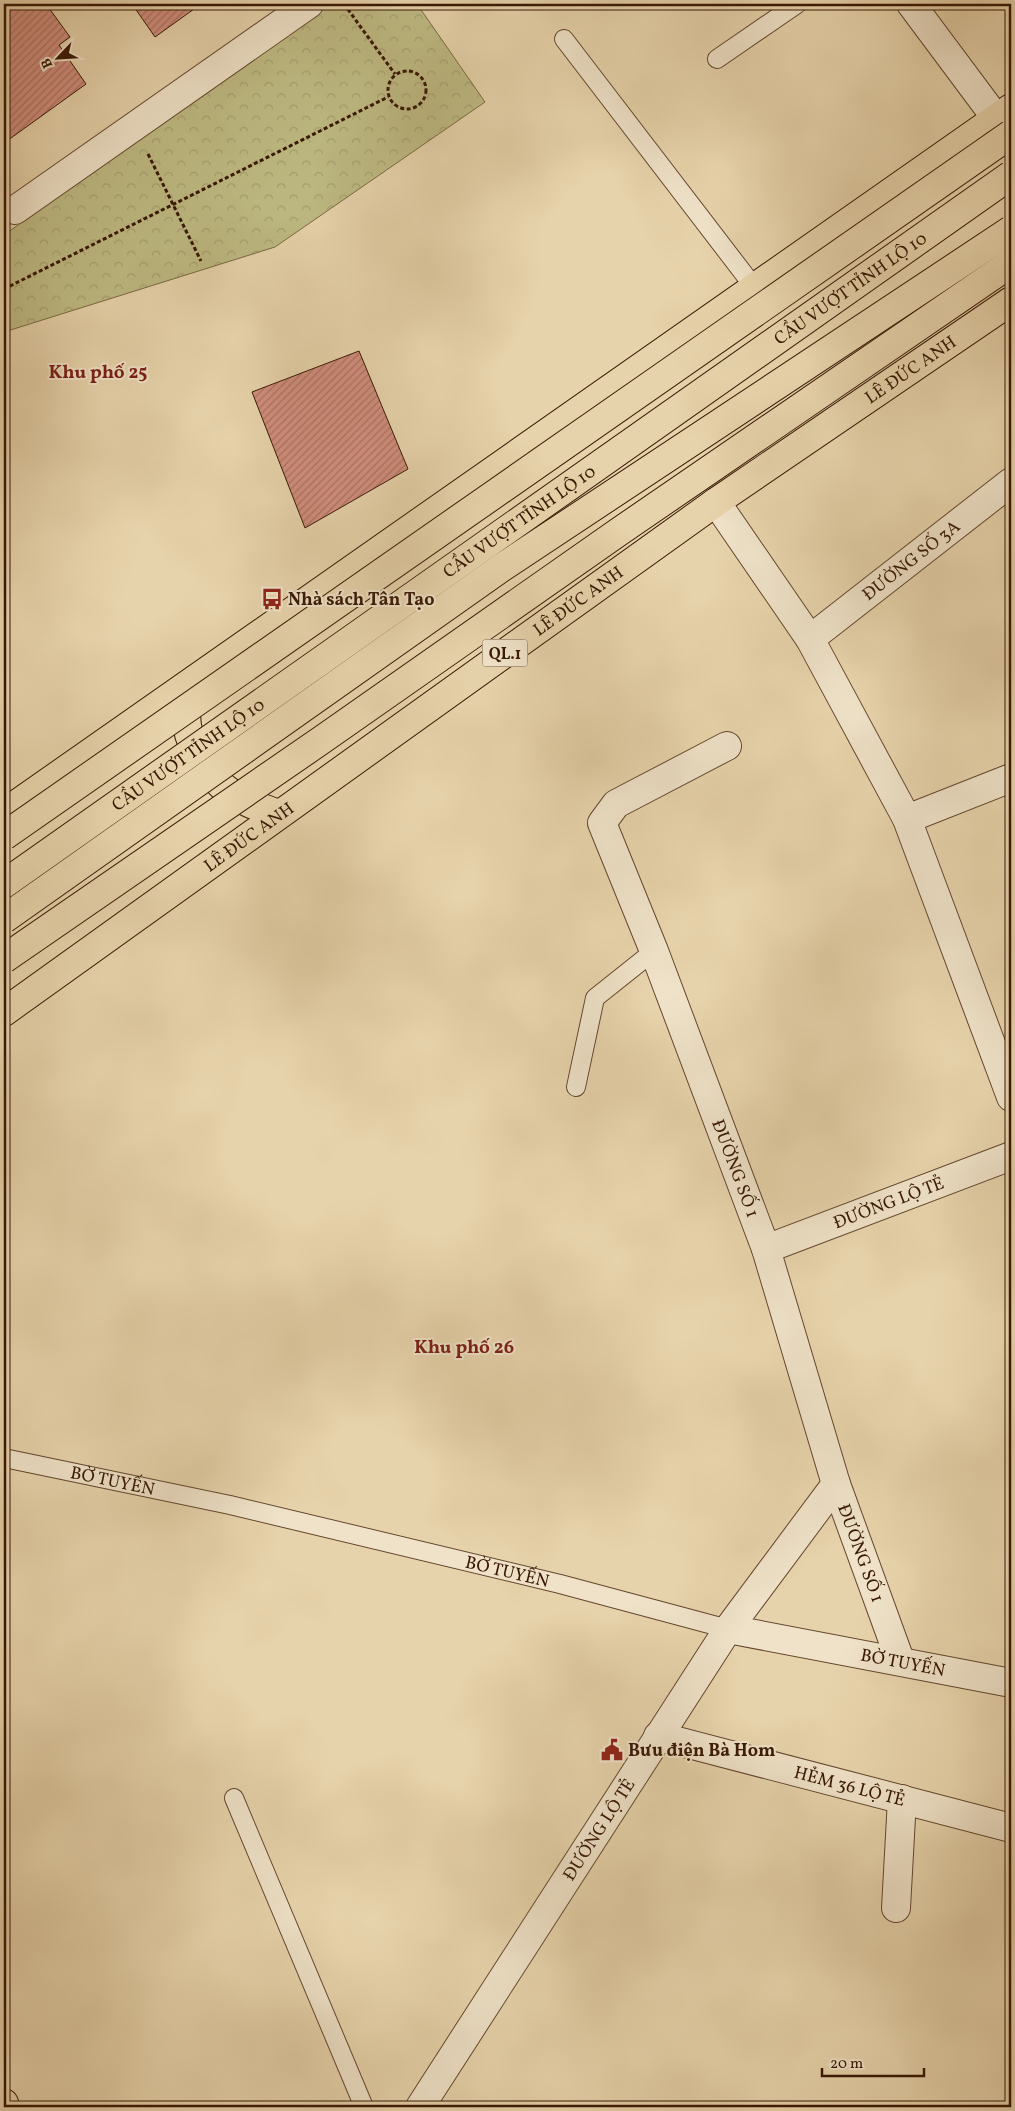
<svg xmlns="http://www.w3.org/2000/svg" width="1015" height="2111" viewBox="0 0 1015 2111" font-family="Vollkorn,serif">
	<defs>
		<pattern id="forest-crowns" width="20" height="18" patternUnits="userSpaceOnUse" patternTransform="scale(1.25)"><rect width="20" height="18" fill="#beba83"/><path d="M2 6a3 3 0 1 1 6 0M12 15a3 3 0 1 1 6 0" fill="none" stroke="#a49f70"/></pattern>
		<pattern id="building-hatch" width="6" height="6" patternUnits="userSpaceOnUse" patternTransform="scale(1.25)"><rect width="6" height="6" fill="#d18e7d"/><path d="M-1 1l2-2M0 6l6-6M5 7l2-2" fill="none" stroke="#ab7364"/></pattern>
	</defs>
	<rect width="100%" height="100%" fill="#e7d3ab"/>
	<filter id="stains"><feTurbulence type="fractalNoise" baseFrequency=".004" numOctaves="4"/><feColorMatrix values="0 0 0 0 .2 0 0 0 0 .09 0 0 0 0 .02 0 0 0 .5 -.17"/></filter>
	<radialGradient id="worn" r=".72"><stop offset=".6" stop-color="#630" stop-opacity="0"/><stop offset="1" stop-color="#630" stop-opacity=".3"/></radialGradient>
	<path fill="url(#forest-crowns)" stroke="#7b6944" d="M328 4H417L485 102 275 247 4 332V235Z"/>
	<g fill="url(#building-hatch)" stroke="#381804">
		<path d="M4 4H46L70 37 59 45 86 84 4 143Z"/>
		<path d="M132 4H201L155 37Z"/>
		<path d="M359 351 408 469 305 528 252 392Z"/>
	</g>
	<g fill="none" stroke-linecap="round" stroke-linejoin="round">
		<g stroke="#64472e" stroke-width="20">
			<g id="service">
				<path d="M564 39 754 287"/>
				<path d="M717 59 797 4"/>
				<path d="M576 1087 595 998 654 951"/>
				<path id="s1" d="M4 1458 230 1505 560 1584 728 1629"/>
				<path d="M234 1798 364 2107"/>
			</g>
		</g>
		<g stroke="#64472e" stroke-width="30">
			<g id="minor">
				<path d="M911 4 996 118"/>
				<path d="M15 210 309 4"/>
				<path d="M716 502 810 639 907 819 1011 1097"/>
				<path id="s2" d="M810 639 1011 482"/>
				<path id="s3" d="M727 746 616 804 602 823 654 951 766 1249 836 1484 900 1660"/>
				<path d="M907 819 1011 778"/>
				<path id="s4" d="M766 1249 1011 1156"/>
				<path id="s5" d="M728 1629 1011 1683"/>
				<path id="s6" d="M658 1736 1011 1828"/>
				<path d="M896 1908 902 1799"/>
				<path id="s7" d="M420 2107 728 1629 836 1484"/>
			</g>
		</g>
		<g stroke="#381804" stroke-width="30">
			<path id="primary" d="M4 2103 5 2107"/>
		</g>
		<g stroke="#381804" stroke-width="30">
			<g id="trunk">
				<path d="M188 687C187 695 186 705 186 714 186 743 207 776 230 792 244 803 263 808 279 814"/>
				<path d="M4 813 1011 108"/>
				<path id="s8" d="M4 1012 716 502 1011 301"/>
			</g>
		</g>
		<g stroke="#381804" stroke-width="3" stroke-dasharray="4 2.5" stroke-linecap="butt">
			<path d="M344 4 395 74"/>
			<circle cx="407" cy="90" r="19"/>
			<path d="M148 154 201 261"/>
			<path d="M4 289 388 97"/>
		</g>
		<use href="#service" stroke="#efe2c8" stroke-width="18"/>
		<use href="#minor" stroke="#efe2c8" stroke-width="28"/>
		<use href="#primary" stroke="#e7d3ab" stroke-width="28"/>
		<use href="#trunk" stroke="#e7d3ab" stroke-width="28"/>
		<g stroke="#381804" stroke-width="30" stroke-linecap="butt">
			<g id="trunk-bridge">
				<path d="M4 836 1011 134"/>
				<path id="s9" d="M4 884 1011 175"/>
				<path d="M4 919 501 568 1011 230"/>
				<path d="M4 959 323 739 620 531 1011 263"/>
			</g>
		</g>
		<use href="#trunk-bridge" stroke="#e7d3ab" stroke-width="28"/>
	</g>
	<defs>
		<g id="bus-bare" transform="scale(1.725)"><path d="M-5-6H5V4H4V6H2V4H-2V6H-4V4H-5ZM-3.5-4V0h7V-4ZM-3.5 1.2v1.5H-2V1.2ZM2 1.2v1.5H3.5V1.2Z" fill="#8f2418" stroke="#efe2c8" stroke-width="2.5" paint-order="stroke"/></g>
		<g id="civic-bare" transform="scale(1.725)"><path d="M-.6-6.5H3V-4.5H.6V-3L4-1V1h2V6H-6V1h2V-1L-.6-3ZM-1.2 2.5V6h2.4V2.5Z" fill="#8f2418" stroke="#efe2c8" stroke-width="2.5" paint-order="stroke"/></g>
	</defs>
	<g fill-rule="evenodd">
		<use href="#bus-bare" x="272" y="599"/>
		<use href="#civic-bare" x="612" y="1750"/>
	</g>
	<g text-anchor="middle" stroke-width="4" stroke-linejoin="round" paint-order="stroke">
		<rect fill="#efe2c8" stroke="#6f553f" stroke-width="1" x="482.5" y="639.5" width="45" height="27" rx="4"/>
		<g font-size="16" font-weight="bold" fill="#381804">
			<text x="505" y="659">QL.1</text>
		</g>
		<g font-size="18" fill="#381804" stroke="#efe2c8">
			<text dy="6" stroke="none"><textPath href="#s9" startOffset="1035">CẦU VƯỢT TỈNH LỘ 10</textPath></text>
			<text dy="6" stroke="none"><textPath href="#s8" startOffset="1111">LÊ ĐỨC ANH</textPath></text>
			<text dy="6" stroke="none"><textPath href="#s9" startOffset="630">CẦU VƯỢT TỈNH LỘ 10</textPath></text>
			<text dy="6" stroke="none"><textPath href="#s2" startOffset="128">ĐƯỜNG SỐ 3A</textPath></text>
			<text dy="6" stroke="none"><textPath href="#s8" startOffset="706">LÊ ĐỨC ANH</textPath></text>
			<text dy="6" stroke="none"><textPath href="#s9" startOffset="225">CẦU VƯỢT TỈNH LỘ 10</textPath></text>
			<text dy="6" stroke="none"><textPath href="#s8" startOffset="301">LÊ ĐỨC ANH</textPath></text>
			<text dy="6" stroke="none"><textPath href="#s3" startOffset="519">ĐƯỜNG SỐ 1</textPath></text>
			<text dy="6" stroke="none"><textPath href="#s4" startOffset="131">ĐƯỜNG LỘ TẺ</textPath></text>
			<text dy="6" stroke="none"><textPath href="#s1" startOffset="111">BỜ TUYẾN</textPath></text>
			<text dy="6" stroke="none"><textPath href="#s3" startOffset="924">ĐƯỜNG SỐ 1</textPath></text>
			<text dy="6" stroke="none"><textPath href="#s1" startOffset="516">BỜ TUYẾN</textPath></text>
			<text dy="6" stroke="none"><textPath href="#s5" startOffset="178">BỜ TUYẾN</textPath></text>
			<text dy="6" stroke="none"><textPath href="#s6" startOffset="198">HẺM 36 LỘ TẺ</textPath></text>
			<text dy="6" stroke="none"><textPath href="#s7" startOffset="330">ĐƯỜNG LỘ TẺ</textPath></text>
		</g>
		<g font-size="18" font-weight="bold" fill="#381804" stroke="#efe2c8" text-anchor="start">
			<text x="288" y="605">Nhà sách Tân Tạo</text>
			<text x="628" y="1756">Bưu điện Bà Hom</text>
		</g>
		<g font-size="19" font-weight="bold" fill="#7a1f14" stroke="#efe2c8">
			<text x="98" y="378">Khu phố 25</text>
			<text x="464" y="1353">Khu phố 26</text>
		</g>
	</g>
	<rect width="1015" height="2111" fill="none" stroke="#e7d3ab" stroke-width="20"/>
	<rect x="5" y="5" width="1005" height="2101" fill="none" stroke="#381804" stroke-width="2.5"/>
	<rect x="10" y="10" width="995" height="2091" fill="none" stroke="#381804"/>
	<g transform="translate(58 58) rotate(245)" stroke="#efe2c8" stroke-width="4" paint-order="stroke">
	<path d="M0-4L9 19L0 12L-9 19Z" fill="#381804"/>
	<text y="-8" font-size="14" font-weight="bold" text-anchor="middle" fill="#381804">B</text>
	</g>
	<path d="M822 2068v8h102v-8" fill="none" stroke="#381804" stroke-width="2.5"/>
	<text x="830" y="2068" font-size="15" fill="#381804" stroke="#efe2c8" stroke-width="4" paint-order="stroke">20 m</text>
	<rect width="100%" height="100%" filter="url(#stains)"/>
	<rect width="100%" height="100%" fill="url(#worn)"/>
</svg>
